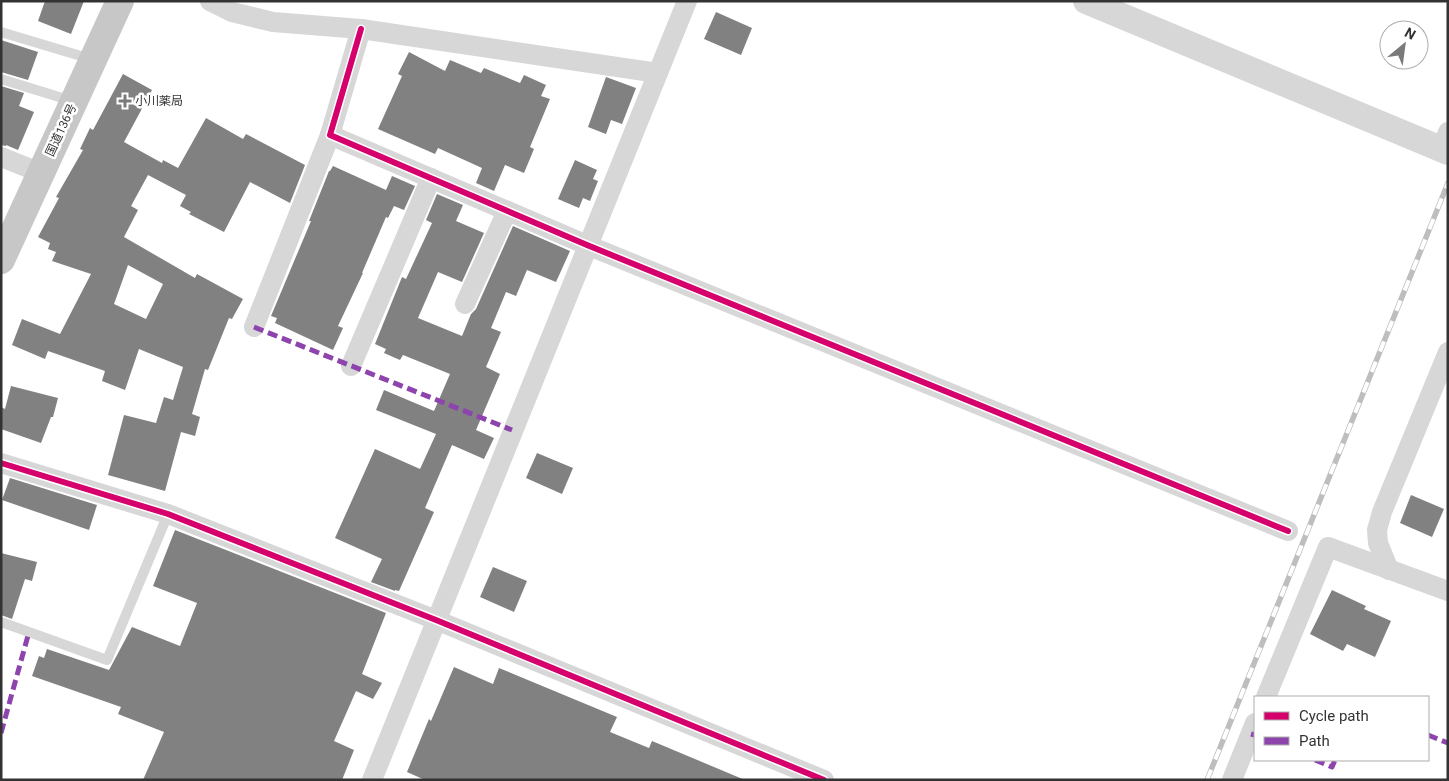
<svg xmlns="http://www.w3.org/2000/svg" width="1449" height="781" viewBox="0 0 1449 781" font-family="Roboto,'Noto Sans JP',sans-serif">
	<rect width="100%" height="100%" fill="#fff"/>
	<g fill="#818181" fill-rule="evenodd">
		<path d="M45 1H84L71 34 38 21Z"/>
		<path d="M716 12 752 28 741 55 704 39Z"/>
		<path d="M1 40 38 52 28 80 1 72Z"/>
		<path d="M409 52 445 71 450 60 481 73 484 68 520 83 524 75 546 85 541 96 550 99 530 147 534 149 524 173 505 165 494 191 476 183 482 168 438 148 435 154 378 129 402 76 398 74Z"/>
		<path d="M123 74 152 90 124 142 162 163 163 160 178 168 206 118 243 139 246 134 305 165 290 203 250 182 224 232 189 214 191 212 180 206 186 195 148 175 131 206 138 210 124 237 195 278 197 274 243 299 232 319 229 318 208 370 205 369 192 414 200 417 195 436 181 432 165 491 108 475 124 415 156 423 164 397 173 400 183 367 139 349 125 390 102 381 105 371 48 351 45 359 12 345 22 319 60 334 91 274 52 261 56 252 48 249 50 243 38 237 59 198 56 197 83 150 80 149 90 128 93 130ZM128 265 163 284 146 319 114 304Z"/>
		<path d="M606 77 636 88 622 124 611 120 606 134 588 127Z"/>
		<path d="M1 86 24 93 19 106 34 112 18 150 6 145V146L1 145Z"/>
		<path d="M575 160 597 170 593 179 598 181 590 201 583 198 579 208 558 199Z"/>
		<path d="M333 166 386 190 392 176 415 186 404 210 394 206 388 218 386 217 362 273H363L338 326 343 328 333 350 275 323 277 318 271 316 311 221H309L329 171H330Z"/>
		<path d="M437 194 463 205 456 221 484 233 462 282 438 272 418 318 462 336 471 314 476 309 513 226 570 251 556 282 527 270 516 296 506 292 491 328 501 332 486 367 500 374 476 430 494 438 484 459 452 445 425 508 434 512 399 591 395 590V591L371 582 382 559 335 538 375 449 420 469 436 434 376 410 384 390 434 411 450 374 403 355 400 360 384 353 386 349 375 344 402 277 406 279 432 223 426 220Z"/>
		<path d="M11 386 58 398 53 417H51L41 443 1 429V407L5 409Z"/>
		<path d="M537 453 573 468 562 494 526 478Z"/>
		<path d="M10 478 97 505 89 530 2 500Z"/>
		<path d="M1411 495 1444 509 1432 537 1400 523Z"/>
		<path d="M175 530 386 613 362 674 382 683 373 699 356 691 334 741 354 750 342 780H143L164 732 118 714 121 707 32 676 39 656 44 658 47 649 109 670 132 627 180 646 197 603 153 586Z"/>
		<path d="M1 553 37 562 32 581 25 579 12 619 1 615Z"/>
		<path d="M493 567 527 581 514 612 480 597Z"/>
		<path d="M1332 590 1366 606 1364 609 1391 621 1375 657 1347 644 1343 651 1310 634Z"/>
		<path d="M454 667 493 684 499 668 617 717 610 732 649 748 652 741 745 780H425L407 772 429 719 431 721Z"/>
	</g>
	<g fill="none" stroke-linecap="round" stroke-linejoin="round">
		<g stroke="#d7d7d7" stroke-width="10">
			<path d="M1 32 91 59"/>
			<path d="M1 79 72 101"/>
			<path d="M1 622 107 660 168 514"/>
		</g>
		<g stroke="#d7d7d7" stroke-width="20">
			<path d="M210 1 232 12 273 22 361 29 658 73"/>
			<path d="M361 29 330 135 587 245 1288 531"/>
			<path d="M1441 150 1448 132"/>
			<path d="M1 157 41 173"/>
			<path d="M465 304 507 211"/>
			<path d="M254 327 330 135"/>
			<path d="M351 366 431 178"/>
			<path d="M1 463 168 514 436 620 824 780"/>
			<path d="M1389 570 1378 543 1377 530 1382 512 1448 352"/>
			<path d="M1266 697 1328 547 1448 591"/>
			<path d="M372 780 687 1"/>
			<path d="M1232 780 1255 723"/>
		</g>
		<path stroke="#d7d7d7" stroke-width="26" d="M1086 1 1448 152"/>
		<path stroke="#c7c7c7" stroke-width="28" d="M1 260 120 1"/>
		<g stroke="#bebebe" stroke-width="5.5">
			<path id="rail" d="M1207 780 1448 183"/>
		</g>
		<use href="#rail" stroke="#fff" stroke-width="4" stroke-dasharray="11" stroke-linecap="butt"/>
		<g stroke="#8e44ad" stroke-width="5" stroke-dasharray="10 5" stroke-linecap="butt">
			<path d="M254 327 512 430"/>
			<path d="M1 733 29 632"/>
			<path d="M1251 734 1255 735"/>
			<path d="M1428 735 1448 743"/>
			<path d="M1315 760 1332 767 1335 760"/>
		</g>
		<g stroke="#fff" stroke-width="9">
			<g id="cycleway">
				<path d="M361 29 330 135 587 245 1288 531"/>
				<path d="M1 463 168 514 436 620 824 780"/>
			</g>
		</g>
		<use href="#cycleway" stroke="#d6006c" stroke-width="6"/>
	</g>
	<path fill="#7a7a7a" stroke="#fff" stroke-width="2" d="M122.5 93.5h5v5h5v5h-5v5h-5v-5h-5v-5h5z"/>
	<g text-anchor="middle" stroke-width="5" stroke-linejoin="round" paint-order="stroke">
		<g font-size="12" fill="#333" stroke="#fff" text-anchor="start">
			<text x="135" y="105">小川薬局</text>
		</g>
		<g font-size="12" fill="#333" stroke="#fff">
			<text transform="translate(61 130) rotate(-65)" y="4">国道136号</text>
		</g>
	</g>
	<rect width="1449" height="781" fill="none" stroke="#333333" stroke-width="5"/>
	<rect x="1254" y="696" width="175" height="65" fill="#ffffff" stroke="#adadad"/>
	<rect x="1264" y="712" width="25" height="8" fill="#d6006c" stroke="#adadad"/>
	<text x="1299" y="721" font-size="15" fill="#333333">Cycle path</text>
	<rect x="1264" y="737" width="25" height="8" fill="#8e44ad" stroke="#adadad"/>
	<text x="1299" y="746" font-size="15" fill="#333333">Path</text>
	<g transform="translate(1404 45) rotate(29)"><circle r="24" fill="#ffffff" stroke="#adadad"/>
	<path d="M0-4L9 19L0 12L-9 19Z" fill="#7a7a7a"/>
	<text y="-8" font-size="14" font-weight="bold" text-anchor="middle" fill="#333333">N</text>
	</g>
</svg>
